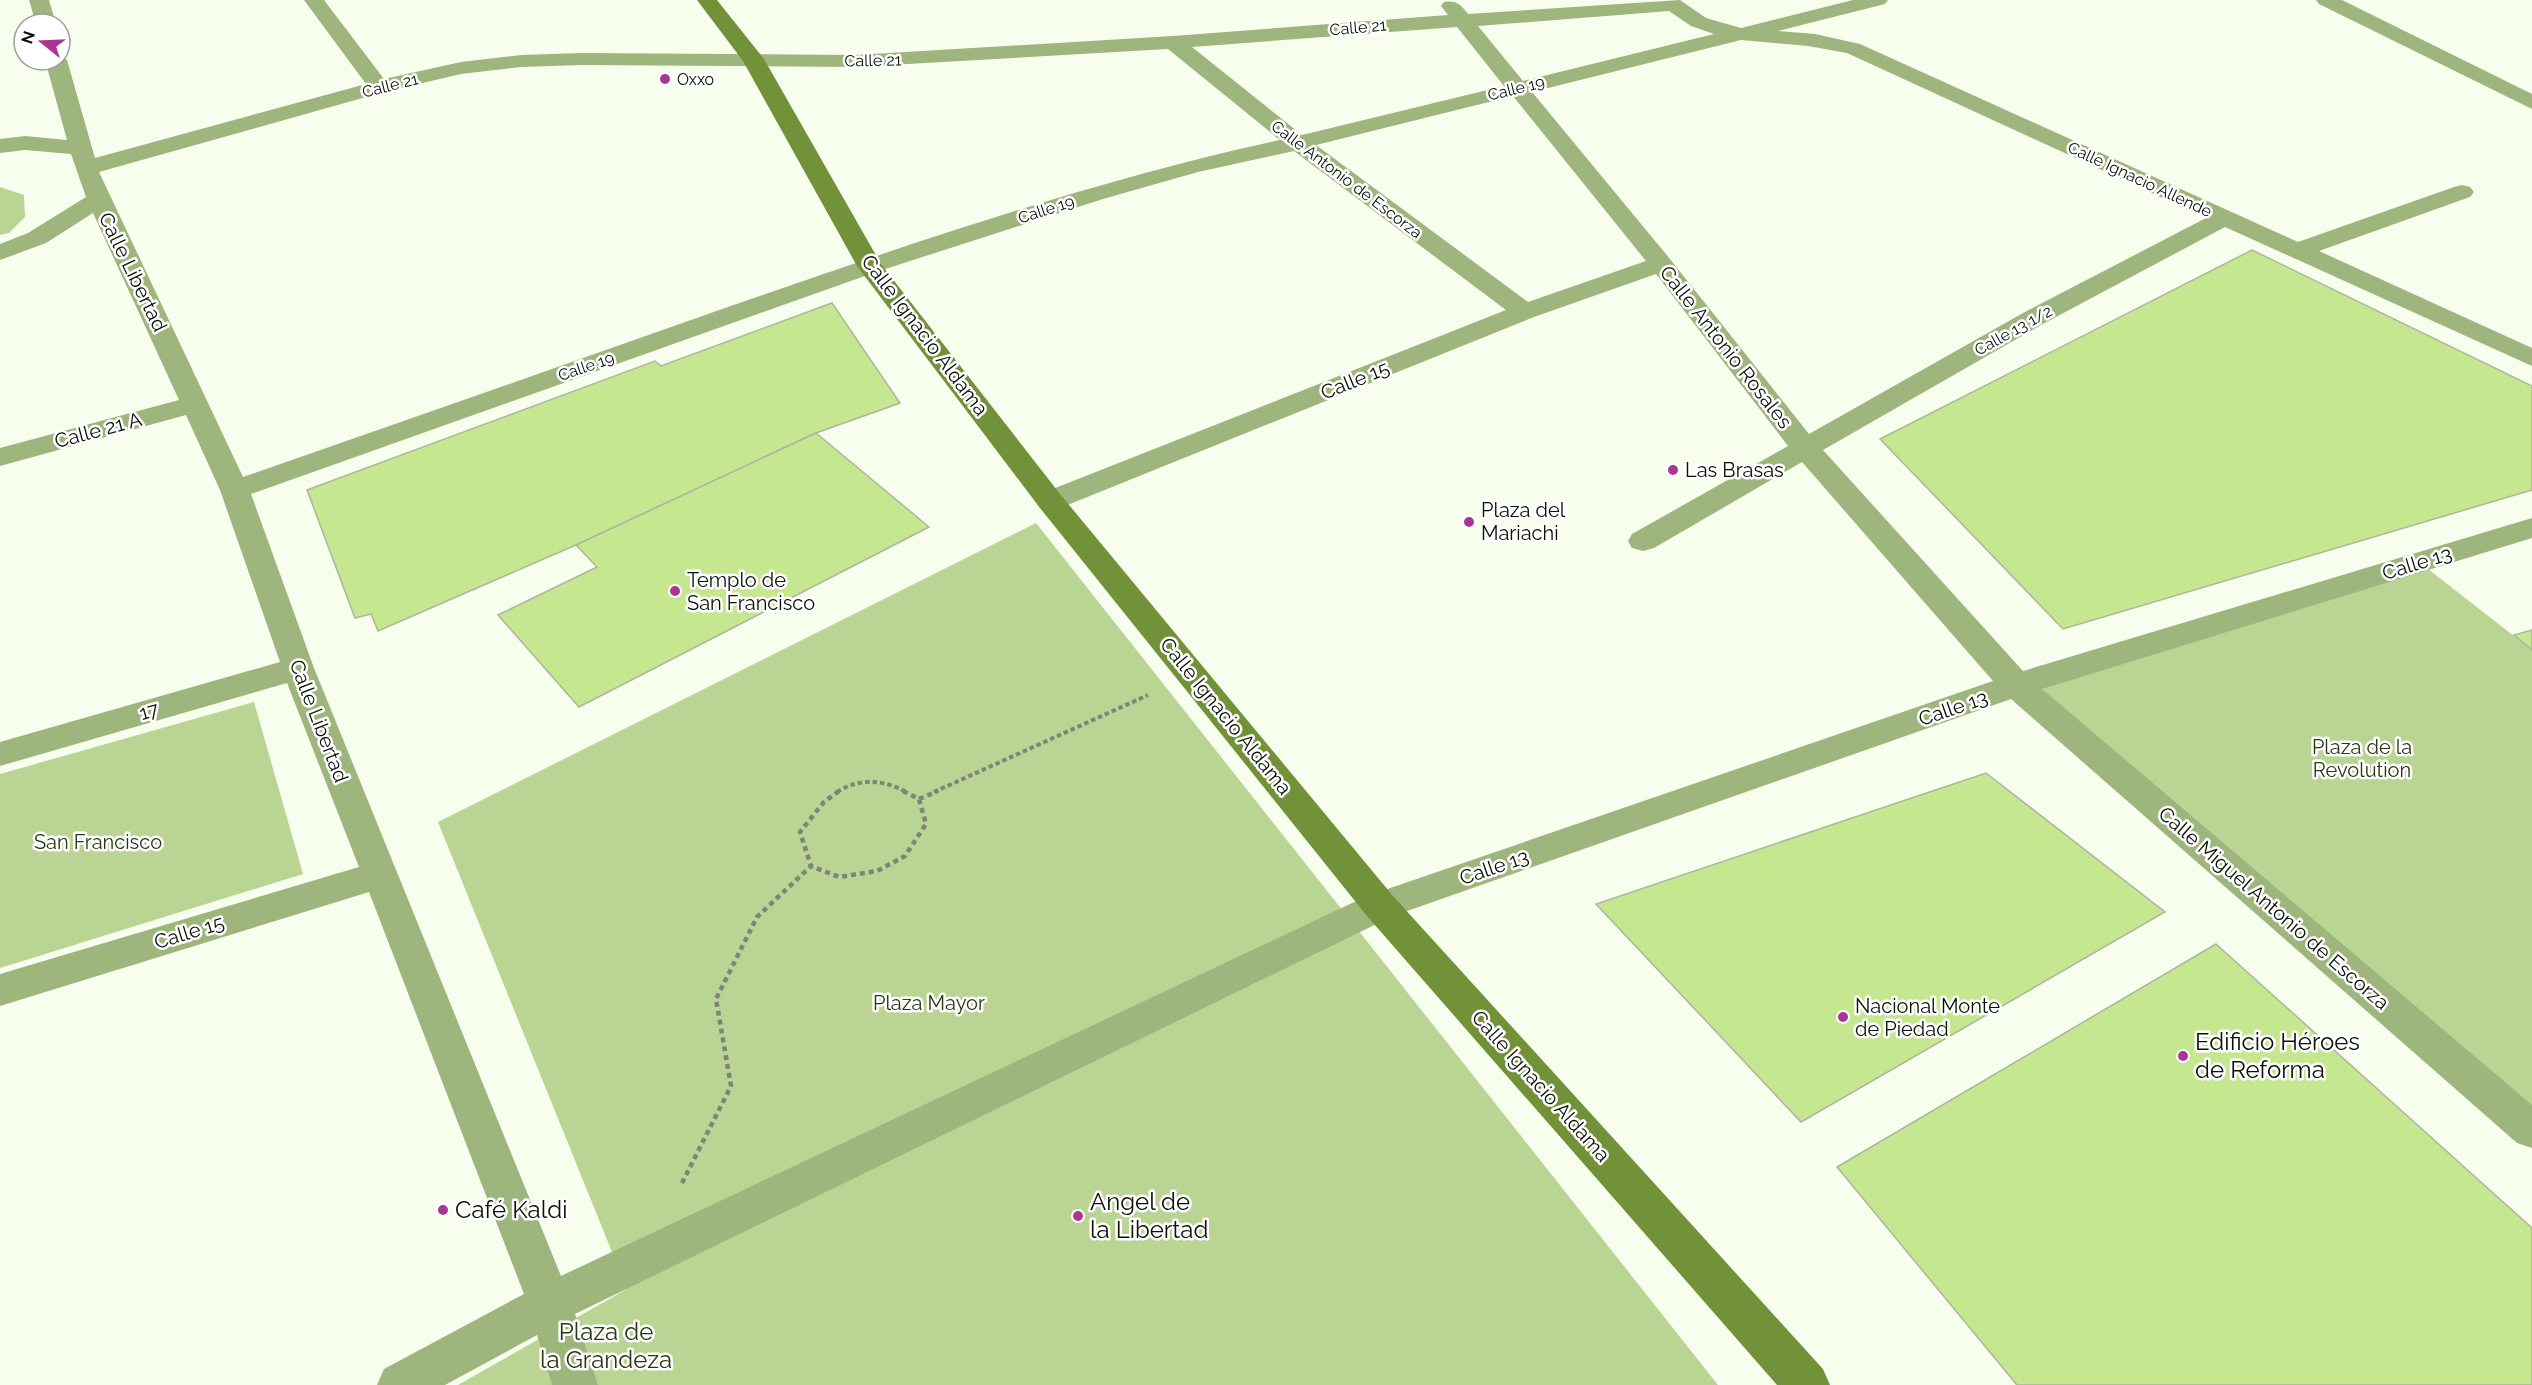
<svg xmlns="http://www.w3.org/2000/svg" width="2532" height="1385" viewBox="0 0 2532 1385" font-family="Raleway,sans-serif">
	<rect width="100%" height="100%" fill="#f7feee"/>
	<g fill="#b9d493">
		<path d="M0 187 24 195 25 217 9 233 0 235Z"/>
		<path d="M1036 523 1718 1385H458L627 1289 438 822Z"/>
		<path d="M2419 562 2532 650V1129L2016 685Z"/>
		<path d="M254 702 303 874 0 968V774Z"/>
	</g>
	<g fill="#c5e790" stroke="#abb69d" stroke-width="1.5">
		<path d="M2252 250 2532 386V490L2063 629 1880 439Z"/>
		<path d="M832 303 900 403 816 433 576 545 378 631 371 614 355 618 307 490 655 361 661 366Z"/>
		<path d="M816 433 929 527 579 707 498 615 597 567 576 545Z"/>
		<path d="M2532 630V650L2514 635Z"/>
		<path d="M1986 773 2165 912 1801 1122 1596 904Z"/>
		<path d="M2216 944 2532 1228V1385H2017L1837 1167Z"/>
	</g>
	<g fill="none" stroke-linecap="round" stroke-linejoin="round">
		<g stroke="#7e8478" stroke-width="4" stroke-dasharray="4.5 3" stroke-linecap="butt">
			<path d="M837 792C859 778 883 779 906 792"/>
			<path d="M934 792 1148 695"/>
		</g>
		<g stroke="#7e8478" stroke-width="4.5" stroke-dasharray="5 4" stroke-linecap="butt">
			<path d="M839 791 824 802 800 832 811 866 839 877 877 871 905 856 926 824 919 799"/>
			<path d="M903 791 919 799"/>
			<path d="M919 799 938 791"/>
			<path d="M682 1183 731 1086 716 999 757 917 811 866"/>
		</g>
		<g fill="#9eb57d" fill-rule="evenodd">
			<path d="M29 0H49L56 24H36Z"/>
			<path d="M304 0H324L384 79 461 62 521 55 582 53 855 55 1173 36 1448 15 1441 6 1444 2C1457 0 1461 5 1468 14L1680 0 1706 18 1741 28 1853 0H1888L1885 4 1778 31 1815 34 1860 44 2298 242 2454 187 2462 185 2470 187 2474 192 2470 197 2319 251 2532 348V366L2225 227 2041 325 1823 450 2023 671 2532 518V538L2042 689 2532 1105V1148L2517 1143 2011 699 1393 916 575 1314 598 1385H552L537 1335 445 1385H377L384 1369 524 1294 369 892 0 1006V974L359 867 287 683 0 766V742L280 662 220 490 186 415 0 466V448L179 400 93 213 46 243 0 260V244L28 233 86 197 71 154 25 150 0 153V139L25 136 67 140 45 60H60V55L67 60 95 158 366 84ZM1669 11 1691 26 1714 34 1523 81 1478 26ZM1457 27 1504 86 1302 135 1192 47ZM1741 40 1808 46 1847 53 2206 218 2023 313 1809 434 1670 259 1532 92ZM1168 49 1280 140C1091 181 907 245 725 308 564 365 404 421 243 477L99 172 384 92 461 74 521 67 582 65 855 67ZM1513 96 1646 261 1528 302 1316 145ZM1294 151 1506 310 1040 494 1035 501 1040 508 1050 510 1060 508 1534 317 1656 274 1788 446 1632 534 1628 541 1632 548 1643 551 1654 548 1802 462 1993 681 1367 896 561 1276 314 668 251 494 879 271 1103 199 1198 172Z"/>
			<path d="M2316 0H2342L2532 94V109L2319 4Z"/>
		</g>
		<path fill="#72923a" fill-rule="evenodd" d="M697 0H717L764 59 881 264 1060 494 1393 896 1823 1369 1830 1385H1777L1367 916 1040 508 857 266 743 61Z"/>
	</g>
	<g fill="#a83692" stroke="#fff" stroke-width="2">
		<circle cx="665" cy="79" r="6"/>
		<circle cx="1673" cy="470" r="6"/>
		<circle cx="1469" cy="522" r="6"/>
		<circle cx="675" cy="591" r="6"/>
		<circle cx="1843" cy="1017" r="6"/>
		<circle cx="2183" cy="1056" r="6"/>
		<circle cx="443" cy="1210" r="6"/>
		<circle cx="1078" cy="1216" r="6"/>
	</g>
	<g text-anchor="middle" stroke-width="5" stroke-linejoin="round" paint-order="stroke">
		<g font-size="16" fill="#0b0f07" stroke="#fff">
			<text transform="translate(1358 27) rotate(-5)" y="6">Calle 21</text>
			<text transform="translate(873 60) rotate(-1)" y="6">Calle 21</text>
			<text transform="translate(390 85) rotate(-14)" y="6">Calle 21</text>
			<text transform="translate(1516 88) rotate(-14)" y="6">Calle 19</text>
			<text transform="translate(1347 179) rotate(37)" y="6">Calle Antonio de Escorza</text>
			<text transform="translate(2140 179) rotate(25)" y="6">Calle Ignacio Allende</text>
			<text transform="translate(1046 209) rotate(-18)" y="6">Calle 19</text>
			<text transform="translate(2013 330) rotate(-29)" y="6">Calle 13 1/2</text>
			<text transform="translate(586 366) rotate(-19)" y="6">Calle 19</text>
		</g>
		<g font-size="16" fill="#0b0f07" stroke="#fff" text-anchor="start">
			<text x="677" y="85">Oxxo</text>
		</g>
		<g font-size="20" fill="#0b0f07" stroke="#fff">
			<text transform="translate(133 272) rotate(64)" y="7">Calle Libertad</text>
			<text transform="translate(925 335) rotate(53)" y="7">Calle Ignacio Aldama</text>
			<text transform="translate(1726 347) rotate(52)" y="7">Calle Antonio Rosales</text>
			<text transform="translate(1355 380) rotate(-22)" y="7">Calle 15</text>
			<text transform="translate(98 430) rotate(-15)" y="7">Calle 21 A</text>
			<text transform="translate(2417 563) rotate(-17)" y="7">Calle 13</text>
			<text transform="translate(1953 708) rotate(-19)" y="7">Calle 13</text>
			<text transform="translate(149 711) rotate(-16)" y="7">17</text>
			<text transform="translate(1226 716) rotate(51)" y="7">Calle Ignacio Aldama</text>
			<text transform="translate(319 721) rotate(69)" y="7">Calle Libertad</text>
			<text transform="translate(1494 867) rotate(-19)" y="7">Calle 13</text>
			<text transform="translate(2274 908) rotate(41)" y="7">Calle Miguel Antonio de Escorza</text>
			<text transform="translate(189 932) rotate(-17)" y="7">Calle 15</text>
			<text transform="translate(1541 1086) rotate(48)" y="7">Calle Ignacio Aldama</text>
		</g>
		<g font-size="20" fill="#0b0f07" stroke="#fff" text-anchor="start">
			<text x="1685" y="477">Las Brasas</text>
			<text x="1481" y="517">Plaza del<tspan x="1481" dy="23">Mariachi</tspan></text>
			<text x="687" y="587">Templo de<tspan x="687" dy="23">San Francisco</tspan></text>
			<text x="1855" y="1013">Nacional Monte<tspan x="1855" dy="23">de Piedad</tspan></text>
		</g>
		<g font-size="20" fill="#293713" stroke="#fff">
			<text x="2362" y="754">Plaza de la<tspan x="2362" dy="23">Revolution</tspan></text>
			<text x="98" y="849">San Francisco</text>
			<text x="929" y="1010">Plaza Mayor</text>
		</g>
		<g font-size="24" fill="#0b0f07" stroke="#fff" text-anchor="start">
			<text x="2195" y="1050">Edificio Héroes<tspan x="2195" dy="28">de Reforma</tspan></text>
			<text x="1090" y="1210">Angel de<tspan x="1090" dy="28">la Libertad</tspan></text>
			<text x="455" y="1218">Café Kaldi</text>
		</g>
		<g font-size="24" fill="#293713" stroke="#fff">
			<text x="606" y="1340">Plaza de<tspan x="606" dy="28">la Grandeza</tspan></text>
		</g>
	</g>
	<g transform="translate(42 42) rotate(288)"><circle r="28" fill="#ffffff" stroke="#9d9f9c" stroke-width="1.5"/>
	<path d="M0-4.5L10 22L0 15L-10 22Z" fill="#a83692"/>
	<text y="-9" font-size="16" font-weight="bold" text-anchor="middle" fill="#0b0f07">N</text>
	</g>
</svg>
